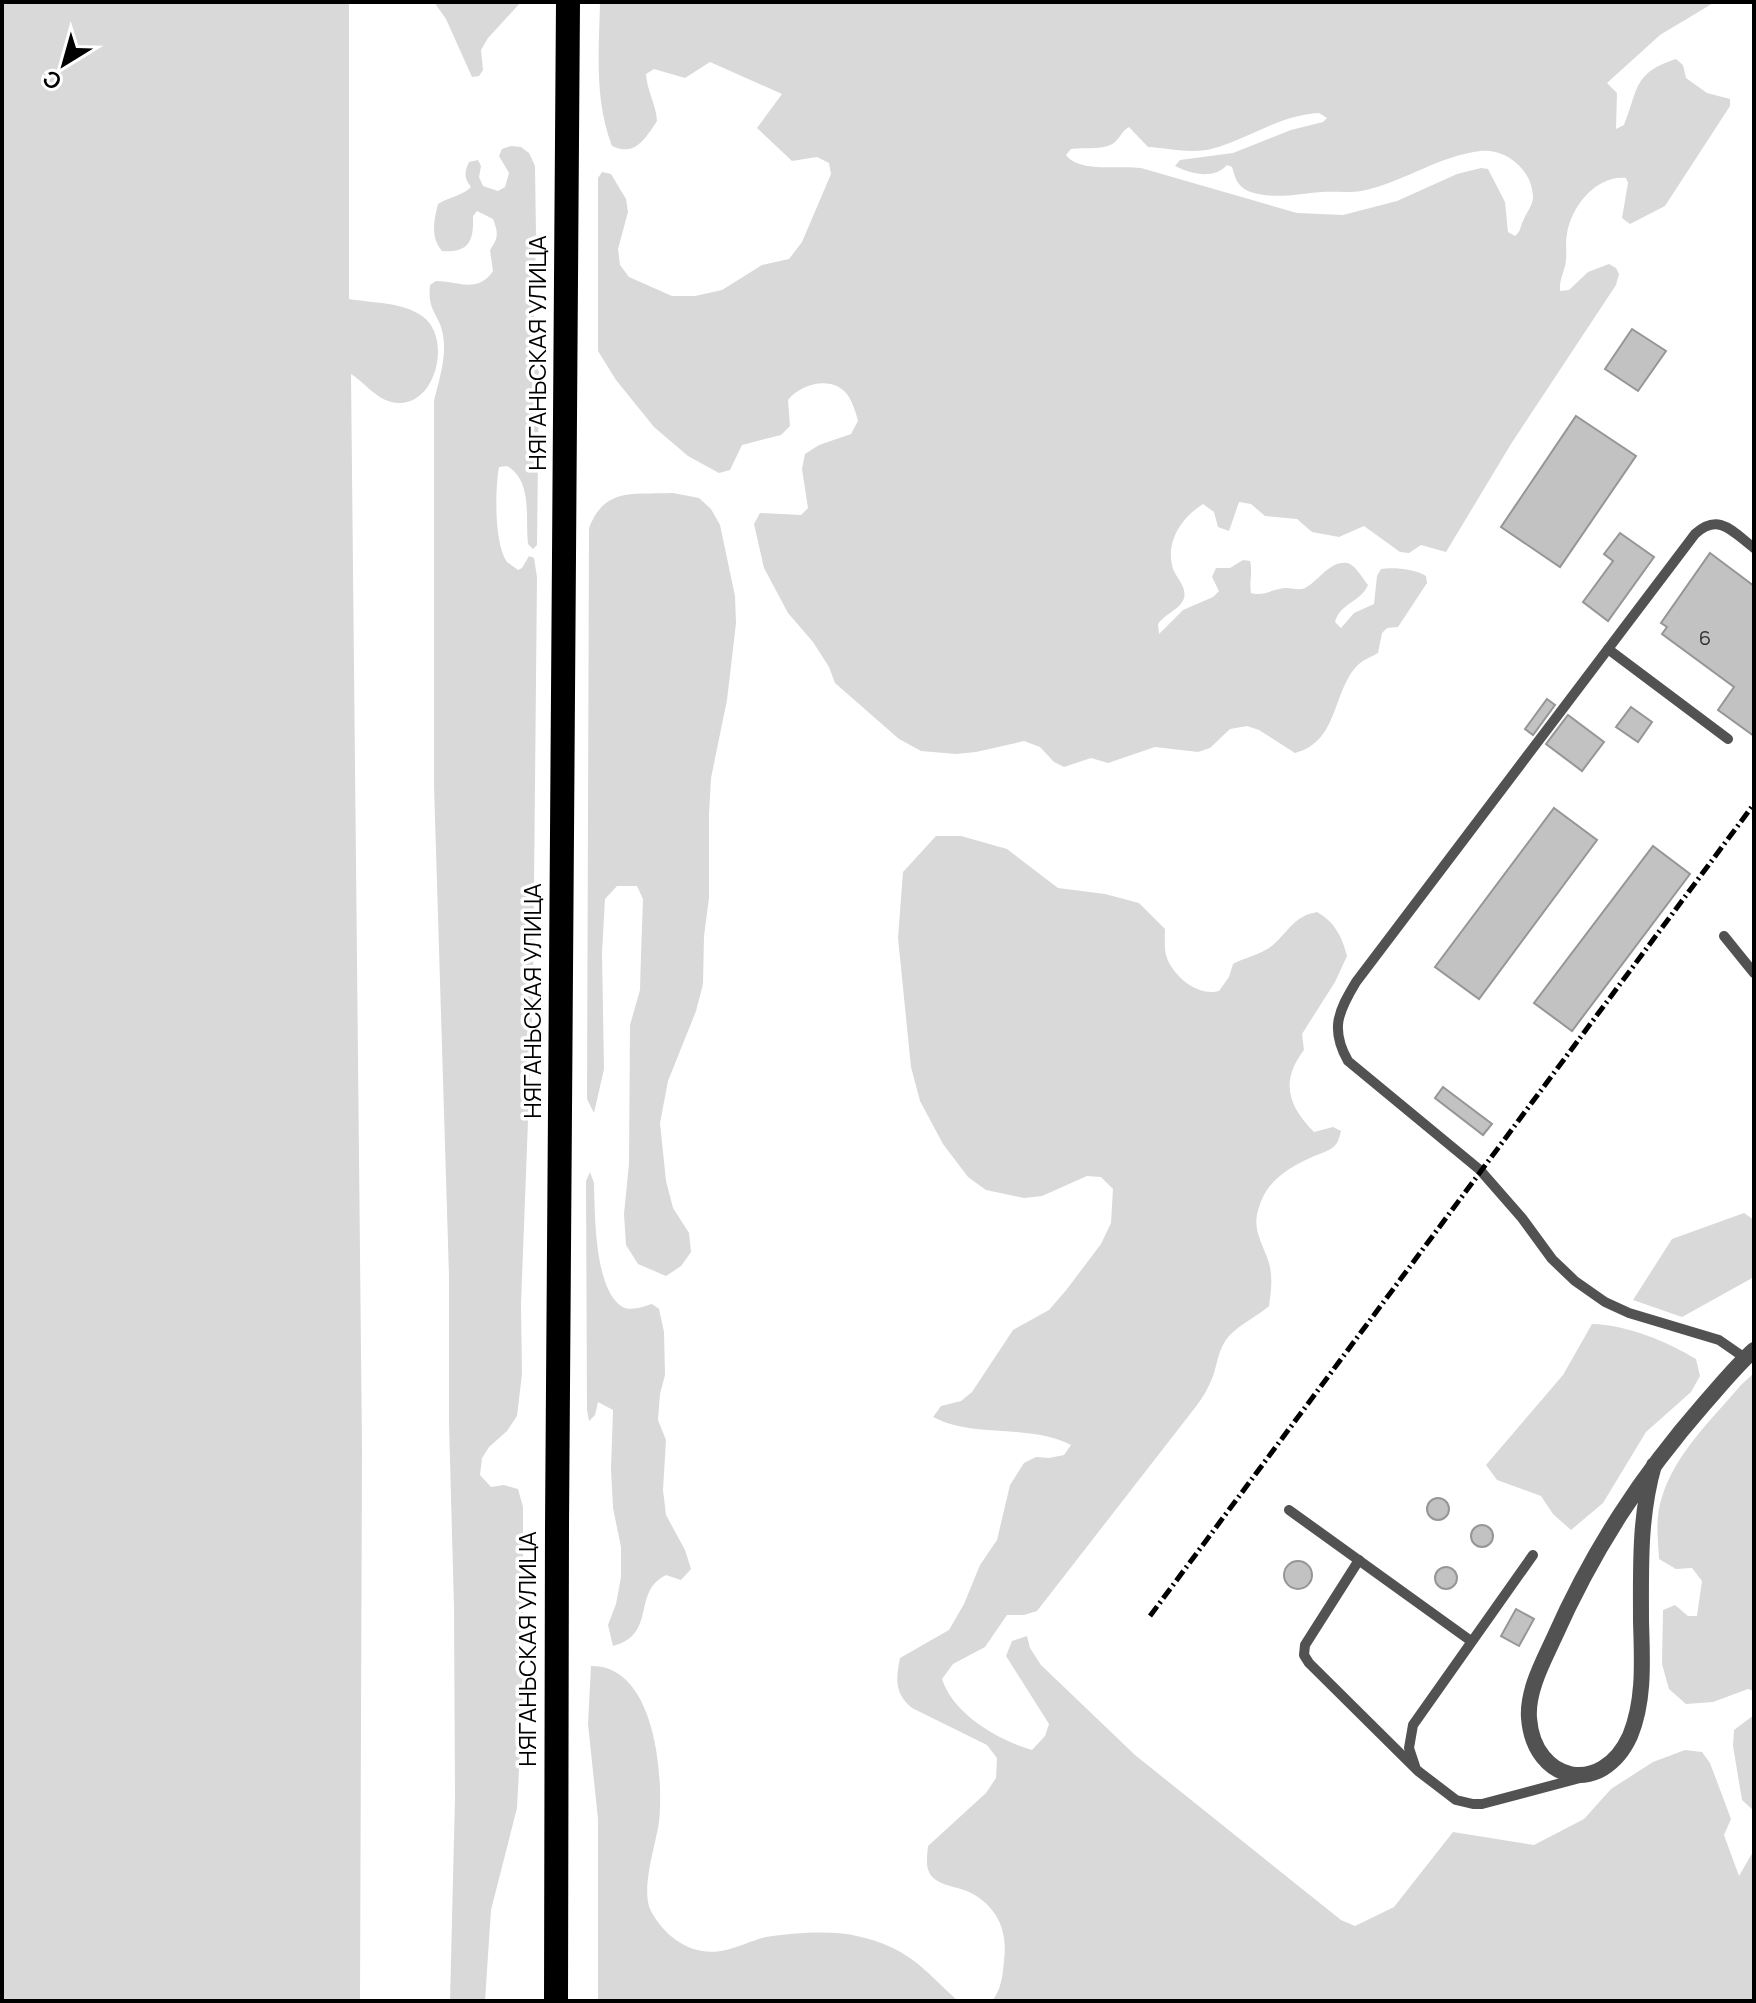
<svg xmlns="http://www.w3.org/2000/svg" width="1756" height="2003" viewBox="0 0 1756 2003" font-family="Manrope,sans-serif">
	<rect width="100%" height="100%" fill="#fff"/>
	<g fill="#d9d9d9" fill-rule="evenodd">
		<path d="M2 2H349V299C372 303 403 302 422 316 454 338 435 413 391 402 374 397 364 382 351 374L362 1449 360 2001H2Z"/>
		<path d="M434 2H521L488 38 481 50 483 70 479 76 472 77 446 19Z"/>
		<path d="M600 2H1715L1660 35 1607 83 1617 93 1616 129 1624 125C1639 88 1633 73 1676 59L1683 65 1686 78 1707 93 1730 99V106L1665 206 1630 224 1622 218 1628 183 1626 178C1596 175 1571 207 1567 234 1565 243 1567 252 1566 260 1565 271 1559 279 1560 291L1569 290 1588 272 1609 264 1616 268 1619 274 1616 285 1511 444 1446 552 1421 545 1409 553 1400 552 1364 526 1339 537 1312 532 1297 519 1265 516 1251 504 1239 502 1229 531 1218 527 1214 512 1203 504C1181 518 1165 542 1173 569 1177 579 1187 587 1184 598 1181 609 1166 613 1158 624L1159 634 1183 610 1213 597 1219 591 1212 577 1216 568H1230L1243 560 1250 561C1253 573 1249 581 1251 593 1264 597 1273 588 1287 588 1294 588 1297 591 1305 588 1318 582 1329 561 1347 563 1355 564 1363 579 1368 585 1361 602 1340 603 1335 622L1341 628 1354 613 1374 604 1377 576 1381 569C1393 567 1416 569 1426 576L1427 583 1398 627 1387 628 1382 633 1378 653C1371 657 1362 660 1356 667 1332 694 1338 742 1295 753L1259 730 1247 726 1230 729 1210 748 1198 752 1155 747 1108 763 1091 758 1064 767 1054 762 1040 747 1024 741 976 752 956 754 921 751 899 739 835 683 829 667 813 642 788 613 764 568 754 524 760 513 801 515 808 508 802 469 805 454 819 445 851 434 858 421C856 413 853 404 849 397 835 374 801 383 788 400L790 426 781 435 742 445 730 470 719 473 688 456 654 427 616 380 598 351V178L602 172 611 174 626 199 628 212 618 249 620 265 629 277 672 296H695L722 290 762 265 789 259 802 242 831 174 829 163 817 157 792 161 757 128 782 94 710 62 685 78 654 69 646 74C647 91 656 104 657 121 645 139 635 157 612 146 594 99 599 51 600 2ZM1319 113 1327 118 1323 122 1291 130 1233 153 1180 160 1175 166C1191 174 1214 180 1227 165L1232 167C1235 177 1237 186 1248 191 1270 200 1299 194 1321 192 1338 191 1354 194 1370 189 1408 179 1440 156 1480 151 1507 148 1533 171 1533 198 1532 207 1526 213 1523 221 1520 227 1521 231 1515 236L1508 232 1505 202 1488 169 1481 168 1457 174 1397 201 1343 215 1297 213 1141 168C1118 165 1079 173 1066 155L1071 149C1083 147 1107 151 1116 141 1121 136 1122 131 1129 127L1148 147C1167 148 1192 154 1211 149 1249 139 1279 115 1319 113Z"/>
		<path d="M511 146 521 147 529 153 535 166 536 237 533 358 539 372 537 545 533 549 528 544C525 518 533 481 507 466L499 467C495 489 494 543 507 562 508 563 517 569 518 570L522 568 529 556 534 558 537 577 533 990 521 1304 522 1374 517 1416 507 1431 489 1447 482 1458 480 1475 491 1487 504 1485 518 1489 523 1507V1692L517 1808 491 1910 485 2001H450L455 1797 454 1608 449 1423V1276L434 785V401C439 380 447 357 443 335 440 315 427 312 430 285L436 281C461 282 478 293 493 271L490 250C499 238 498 232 493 219L477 211 473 216C474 241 469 253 442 251 430 237 434 220 438 204 449 197 464 195 471 187 464 178 464 173 469 162L478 160 481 166 479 177 483 186 498 191 505 187 509 173 499 156 502 149Z"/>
		<path d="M673 493 699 498 711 509 720 525 735 596 736 623 727 700 711 778 709 814V898L704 936 703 984 696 1011 668 1081 660 1123 666 1181 673 1208 689 1233 691 1252 681 1266 666 1276 638 1264 626 1245 624 1214 629 1164 630 1025 640 990 641 955 643 899 637 886H617L605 899 602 953 604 1069 594 1113 587 1099 589 528C605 486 635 495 673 493Z"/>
		<path d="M936 836H961L1007 849 1058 888 1105 894 1139 903 1165 929C1165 937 1164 947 1166 955 1172 976 1198 997 1219 991L1229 977 1233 964C1246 957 1261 955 1273 945 1289 931 1294 916 1317 912 1335 922 1342 937 1347 956L1335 982 1302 1034 1304 1050C1280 1081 1288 1106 1314 1132L1333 1127 1341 1131C1340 1135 1339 1139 1337 1143 1332 1151 1318 1154 1310 1158 1292 1166 1272 1178 1263 1197 1249 1227 1260 1236 1269 1263 1273 1277 1271 1292 1269 1306 1256 1317 1240 1324 1229 1336 1218 1349 1218 1361 1213 1376 1208 1389 1202 1399 1194 1409L1037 1611 1024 1615H1007L985 1647 953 1664 942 1679C953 1714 998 1740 1032 1750L1045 1736 1049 1724 1006 1656 1012 1641 1027 1636 1030 1648 1041 1665 1135 1755 1341 1920 1355 1926 1394 1907 1453 1832 1534 1845 1584 1819 1611 1789 1653 1762 1685 1750 1702 1752 1710 1763 1731 1819 1724 1835 1739 1876 1754 1850V2001H992C1001 1991 1003 1974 1004 1960 1008 1930 997 1907 971 1893 960 1887 946 1887 936 1880 924 1872 927 1859 928 1846L986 1793 996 1778 997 1758 987 1745 912 1708C894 1693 896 1679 900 1658L949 1630 964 1604 980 1565 997 1540 1010 1485 1024 1463 1036 1457 1049 1458 1064 1455 1071 1445C1029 1423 975 1439 933 1417L941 1406 961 1401 972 1392 1013 1330 1049 1310 1067 1289 1101 1244 1111 1223 1113 1189 1101 1177 1087 1176 1042 1196 1024 1198 986 1190 968 1177 943 1144 920 1101 911 1067 898 938 903 872Z"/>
		<path d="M590 1172 594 1183C595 1212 594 1287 621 1306 630 1312 642 1307 652 1304L659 1309 664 1332 665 1375 660 1394 658 1420 666 1440 663 1490 666 1515 685 1550 691 1569 681 1580 666 1575C631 1592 658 1634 613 1646L608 1625 616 1604 621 1577V1547L613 1508 611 1469 613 1410 598 1402 595 1415 589 1421 587 1410 586 1181Z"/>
		<path d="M1744 1213 1754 1220V1277L1682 1317 1633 1300 1672 1239Z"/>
		<path d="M1592 1324C1627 1325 1666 1341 1696 1359L1700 1376 1691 1392 1646 1432 1603 1503 1571 1530 1553 1514 1541 1496 1497 1480 1486 1465 1563 1375Z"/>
		<path d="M1754 1373V1691L1748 1689 1713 1702 1686 1704 1669 1689 1662 1664 1663 1610 1675 1605 1688 1616H1697L1702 1581 1692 1568 1676 1569 1659 1559C1658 1538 1655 1517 1662 1497 1675 1454 1713 1418 1741 1385Z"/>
		<path d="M591 1666C655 1665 664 1775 659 1822 656 1844 640 1891 651 1911 665 1938 694 1958 726 1950 739 1947 753 1940 766 1937 794 1933 830 1930 857 1936 909 1948 921 1967 958 2001H598V1819L588 1724Z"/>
		<path d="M1754 1715V1811L1742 1800 1733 1746 1734 1730Z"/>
	</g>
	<g fill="#c2c2c2" stroke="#969696" stroke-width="2">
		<path d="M1632 329 1666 351 1638 391 1605 369Z"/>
		<path d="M1576 416 1636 456 1560 567 1501 527Z"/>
		<path d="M1620 533 1654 557 1608 621 1583 602 1613 561 1604 554Z"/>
		<path d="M1710 553 1754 586V736L1718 710 1734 687 1662 634 1667 627 1661 623Z"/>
		<path d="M1547 699 1555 705 1533 735 1525 729Z"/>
		<path d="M1631 707 1652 722 1638 742 1616 727Z"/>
		<path d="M1568 715 1604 742 1582 771 1546 744Z"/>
		<path d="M1554 808 1597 840 1479 999 1435 967Z"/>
		<path d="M1653 846 1690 874 1572 1031 1534 1003Z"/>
		<path d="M1443 1087 1492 1124 1483 1135 1435 1098Z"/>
		<circle cx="1438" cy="1509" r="11"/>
		<circle cx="1482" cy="1536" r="11"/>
		<circle cx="1298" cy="1575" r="14"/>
		<circle cx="1446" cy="1578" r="11"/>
		<path d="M1516 1609 1534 1619 1519 1646 1501 1636Z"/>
	</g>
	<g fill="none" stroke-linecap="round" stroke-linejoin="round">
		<g stroke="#525252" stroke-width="10">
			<path d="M1608 649 1728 739"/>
			<path d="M1724 936 1754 973"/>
			<path d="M1745 1358 1719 1340 1629 1313 1605 1302 1575 1281 1552 1259 1522 1218 1480 1170 1348 1061C1330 1029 1338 1012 1356 982L1695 534C1719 512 1733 532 1754 548"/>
			<path d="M1289 1510 1471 1641"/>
			<path d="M1359 1560 1305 1645 1304 1655 1309 1663 1418 1771 1456 1800 1473 1804H1482L1580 1778"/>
			<path d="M1415 1766 1409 1748 1413 1725 1533 1555"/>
		</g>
		<path stroke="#525252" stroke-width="16" d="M1654 1465C1639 1517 1641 1568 1641 1621 1642 1659 1645 1700 1630 1736 1602 1797 1534 1783 1529 1718 1527 1691 1543 1662 1554 1638 1593 1550 1641 1476 1704 1404 1720 1386 1736 1366 1754 1350"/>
		<path stroke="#000" stroke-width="24" d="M556 2001 557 1526 568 2"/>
		<path stroke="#000" stroke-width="5" stroke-dasharray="12 4 2 4" stroke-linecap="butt" d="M1150 1616 1754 804"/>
	</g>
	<g text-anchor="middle" stroke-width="7" stroke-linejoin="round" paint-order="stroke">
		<g font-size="20" fill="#303030">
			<text x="1705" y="645">6</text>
		</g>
		<g font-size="24" fill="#000" stroke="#fff">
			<text transform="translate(538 353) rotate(-90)" y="8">НЯГАНЬСКАЯ УЛИЦА</text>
			<text transform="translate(533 1001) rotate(-90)" y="8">НЯГАНЬСКАЯ УЛИЦА</text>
			<text transform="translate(528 1649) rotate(-90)" y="8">НЯГАНЬСКАЯ УЛИЦА</text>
		</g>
	</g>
	<rect width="1756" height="2003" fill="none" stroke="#000000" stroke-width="8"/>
	<g transform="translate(64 64) rotate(217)" stroke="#ffffff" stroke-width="6" paint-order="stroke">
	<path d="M0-6L14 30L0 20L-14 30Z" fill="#000000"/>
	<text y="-12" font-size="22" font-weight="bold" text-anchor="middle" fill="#000000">С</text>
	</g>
</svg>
